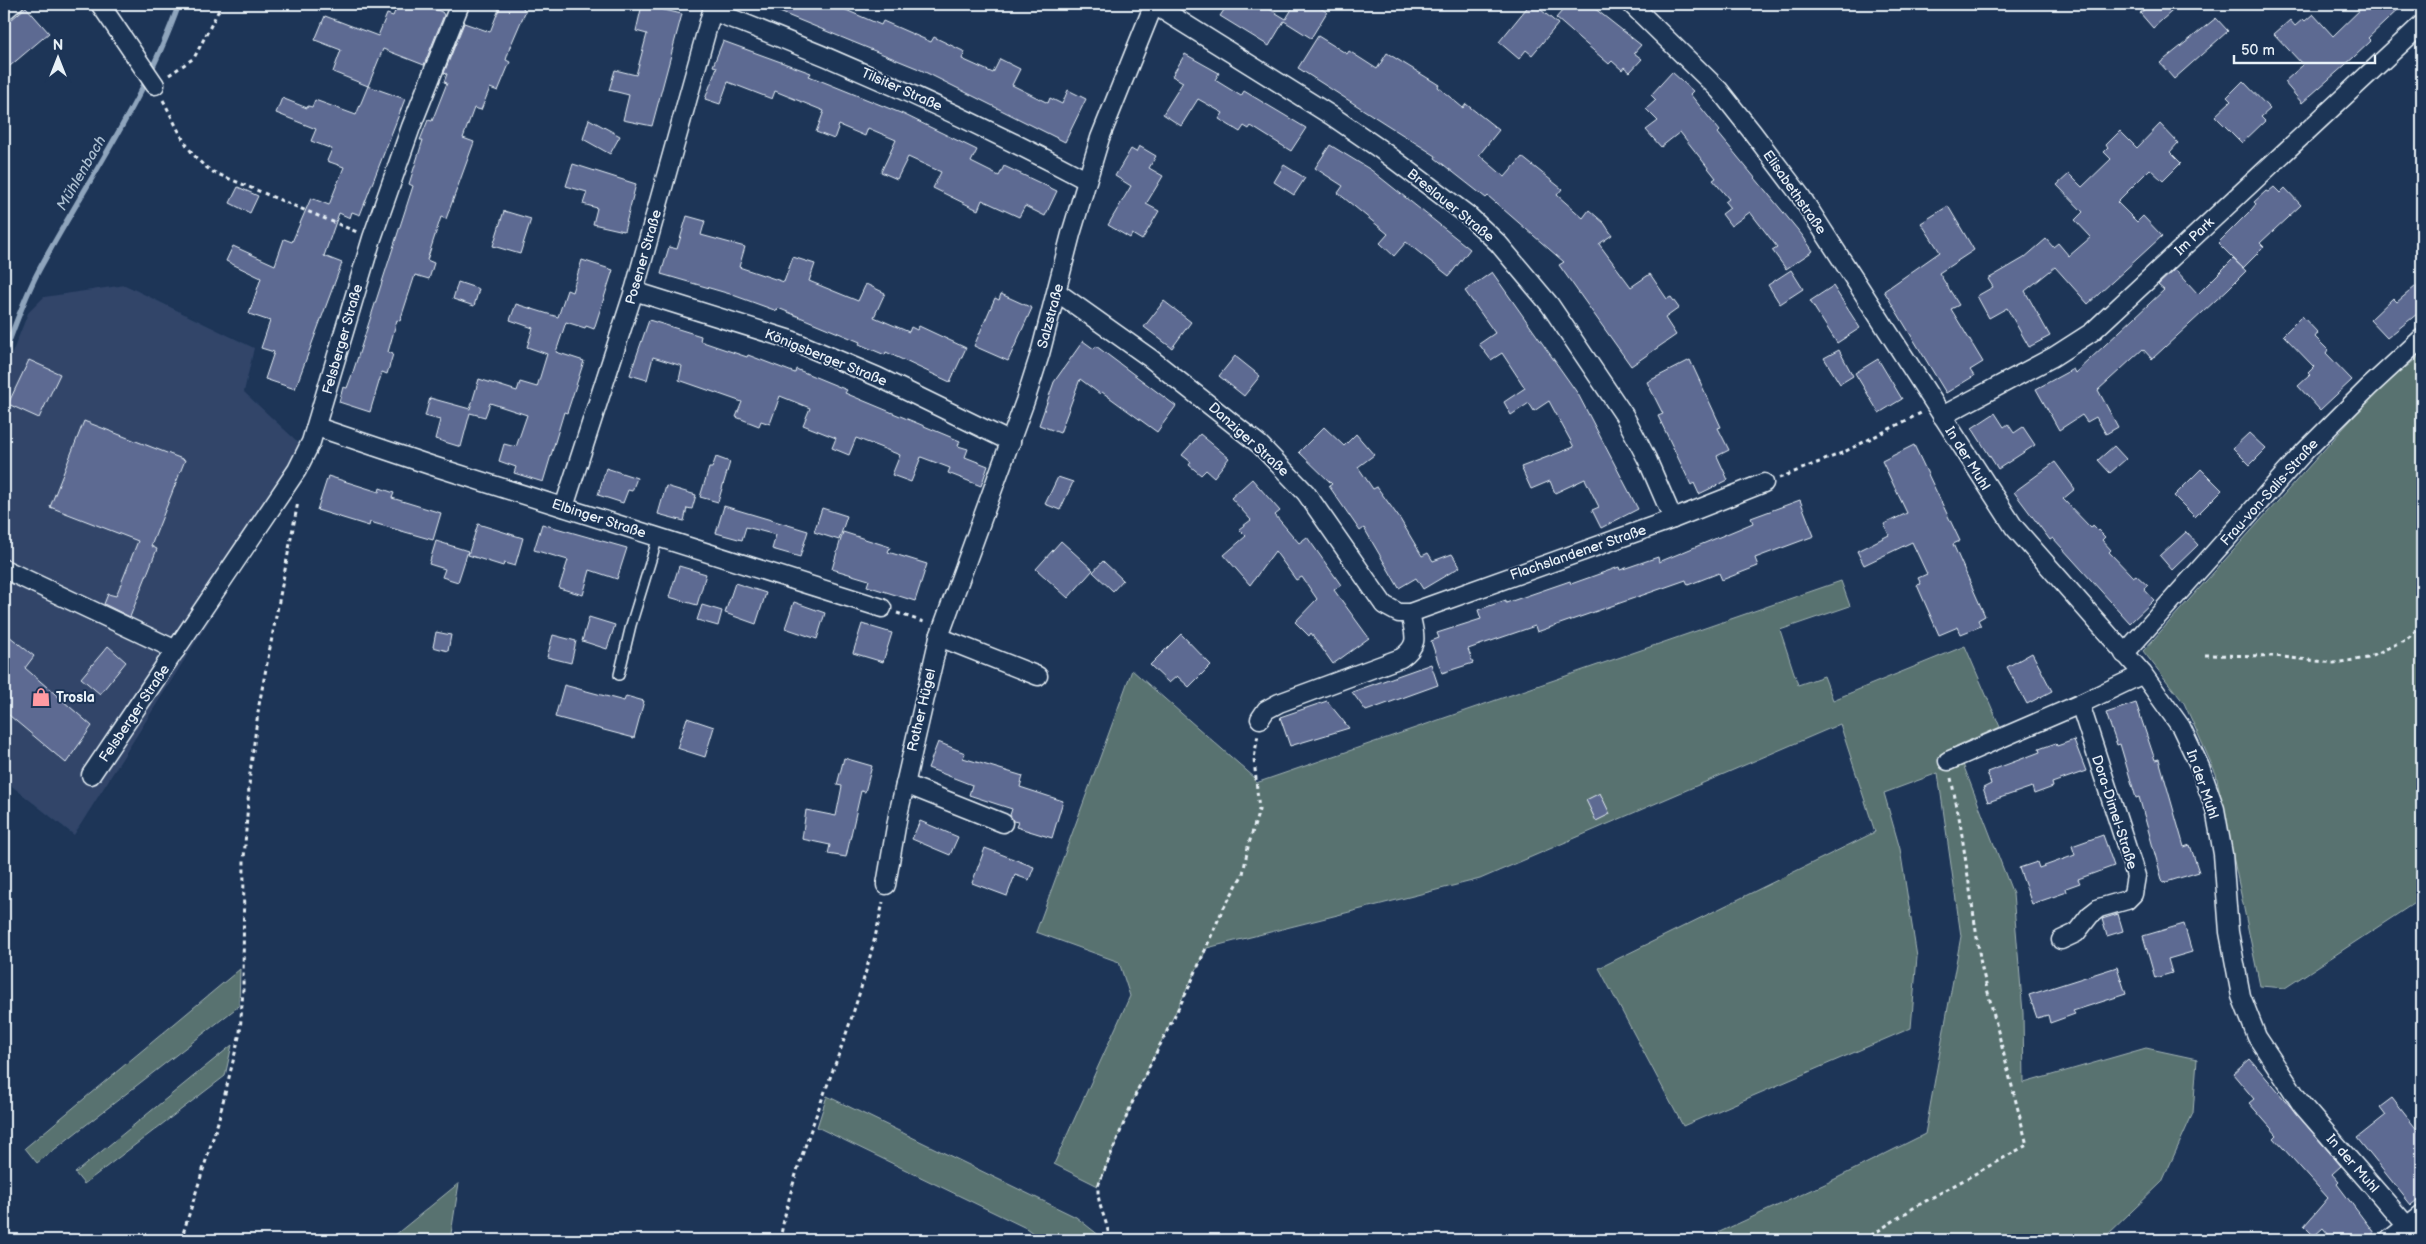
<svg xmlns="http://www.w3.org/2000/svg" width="2426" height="1244" viewBox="0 0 2426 1244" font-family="'Balsamiq Sans',sans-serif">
	<rect width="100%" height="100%" fill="#1d3557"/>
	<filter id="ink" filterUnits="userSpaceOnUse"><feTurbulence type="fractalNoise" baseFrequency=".02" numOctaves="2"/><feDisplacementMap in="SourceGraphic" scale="10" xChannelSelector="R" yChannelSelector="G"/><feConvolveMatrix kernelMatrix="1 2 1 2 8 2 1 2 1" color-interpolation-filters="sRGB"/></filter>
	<g filter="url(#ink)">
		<path fill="#304569" d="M125 285 254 348 244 392 313 456 74 835 4 780V373L28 313 44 297Z"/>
		<g fill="#59726f" stroke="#a0b2b4">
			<path d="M2422 354V898L2285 988 2260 986 2216 774 2184 703 2143 651 2376 392Z"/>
			<path d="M1841 581 1850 606 1780 630 1798 685 1824 676 1833 700 1965 646 2000 727 1956 746 2013 894 2023 1013 2024 1083 2146 1048 2197 1059 2193 1113 2162 1182 2102 1240H1702L1825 1184 1925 1134 1961 936 1938 773 1884 793 1900 849 1917 957 1911 1028 1683 1126 1599 968 1875 832 1840 724 1480 879 1207 948 1137 1091 1098 1186 1054 1164 1130 996 1119 962 1036 932 1132 670 1255 778 1256 783Z"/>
			<path d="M240 969 239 1006 37 1163 25 1148Z"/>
			<path d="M232 1045 225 1076 84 1184 75 1173Z"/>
			<path d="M827 1096 1076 1217 1105 1240H1042L1026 1228 817 1127Z"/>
			<path d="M459 1183 450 1240H389Z"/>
		</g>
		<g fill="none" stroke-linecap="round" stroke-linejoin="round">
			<path stroke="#8fa5bd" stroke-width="5.5" d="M4 354C15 326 25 296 39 270 86 183 146 98 179 4"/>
		</g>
		<g fill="#5d6a92" stroke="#e8f1f8">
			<path d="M398 4H421L442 12 444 15 424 65 383 49 368 86 405 99 360 215 352 212 350 218 339 213 324 256 342 263 295 389 265 379 274 352 261 348 270 321 249 314 261 278 226 261 233 246 275 265 284 239 292 242 311 198 329 205 344 167 327 161 332 149 311 141 316 129 276 113 282 98 307 108 308 106 312 107 315 100 356 115 368 86 333 72 341 50 315 40 325 16 378 36 387 14 393 16Z"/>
			<path d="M501 4H525L523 9 526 10 510 47 506 60 510 62 498 91 490 88 481 110 474 108 463 138 474 142 446 219 441 217 427 260 434 263 429 279 415 275 400 321 397 320 388 352 393 354 387 374 382 372 370 412 339 402 343 387 347 388 353 372 413 186 409 184 423 140H420L428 120 432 121 447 83 444 82 447 74 444 73 464 23 490 32Z"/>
			<path d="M760 4H832L881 25 883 21 931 42 934 37 965 52 962 59 993 73 1000 59 1020 69 1012 85 1048 103 1050 98 1062 104 1068 90 1086 99 1065 142 919 69Z"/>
			<path d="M1228 4H1261L1286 19 1295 4H1313L1327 12 1311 38 1284 21 1269 46 1220 16Z"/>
			<path d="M1530 4H1534L1558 24 1532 55 1526 50 1519 59 1499 42Z"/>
			<path d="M1568 4H1589L1641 45 1634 53 1642 59 1630 72 1624 67 1622 70 1612 61 1609 64 1556 18Z"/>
			<path d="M2151 4H2180L2153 28 2140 13Z"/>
			<path d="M2366 4H2404L2368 38 2371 41 2354 57 2302 103 2284 82 2303 65 2274 34 2290 20 2295 26 2303 19 2305 21 2313 14 2333 36Z"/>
			<path d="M642 5 682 14 652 126 623 120 629 95 609 90 615 70 636 75 647 34 636 31Z"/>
			<path d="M26 7 49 33 4 71V26Z"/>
			<path d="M2216 18 2228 31 2174 79 2160 63Z"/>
			<path d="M1318 36 1347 54 1349 51 1377 69 1387 53 1439 85 1438 87 1463 108 1466 104 1499 130 1479 155 1505 177 1522 157 1562 189 1557 195 1583 218 1589 210 1604 223 1612 235 1599 244 1631 287 1650 274 1667 299 1671 297 1679 308 1665 318 1676 335 1631 366 1559 265 1564 262 1488 196 1486 198 1435 158 1436 156 1298 68Z"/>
			<path d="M723 41 811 73 809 76 903 114 977 150 971 162 999 176 1004 166 1057 191 1045 216 1025 206 1019 217 982 200 978 210 933 188 941 172 908 157 897 179 881 172 896 140 868 128 865 136 839 125 834 139 816 132 824 111 775 91 772 99 728 82 720 104 705 99 717 67 713 66Z"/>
			<path d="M1185 54 1219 73 1215 80 1241 96 1244 91 1306 128 1291 151 1251 126 1249 129 1244 126 1240 132 1219 119 1223 113 1198 99 1181 126 1163 114 1183 82 1172 76Z"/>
			<path d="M1672 72 1693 91 1690 94 1720 131 1718 133 1802 235 1813 251 1786 269 1772 250 1777 247 1750 212 1731 226 1722 214 1730 208 1725 202 1729 199 1713 180 1716 178 1680 132 1661 147 1646 130 1658 121 1646 109 1656 100 1651 95Z"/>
			<path d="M2243 81 2270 109 2261 117 2265 121 2242 143 2215 116 2231 101 2227 97Z"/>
			<path d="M589 119 620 136 610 154 583 139Z"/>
			<path d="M2160 124 2178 143 2170 152 2181 163 2163 181 2150 169 2117 202 2137 222 2143 216 2162 236 2088 304 2055 267 2025 291 2050 336 2029 347 2007 308 1989 318 1977 296 1993 287 1988 279 2024 258 2046 239 2053 247 2058 243 2069 256 2091 237 2075 220 2083 212 2057 185 2069 174 2082 187 2111 159 2104 152 2108 148 2106 145 2120 131 2137 148Z"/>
			<path d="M1330 145 1371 170 1470 249 1449 276 1406 242 1394 256 1380 243 1388 234 1338 193 1343 186 1315 168Z"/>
			<path d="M1139 146 1156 156 1149 168 1163 176 1146 204 1159 211 1142 240 1132 234 1130 238 1108 225 1131 186 1115 176 1131 149 1136 152Z"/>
			<path d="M573 164 636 184 624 231 593 224 597 208 583 204 587 192 566 186Z"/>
			<path d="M1284 165 1305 178 1294 195 1274 182Z"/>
			<path d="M238 187 258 196 250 213 230 203Z"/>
			<path d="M2274 187 2280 193 2285 188 2301 205 2260 243 2264 247 2243 268 2218 243 2252 209 2256 204 2254 202 2266 191 2268 192Z"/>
			<path d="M1948 206 1974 250 1939 273 1959 305 1951 309 1983 362 1970 370 1974 376 1946 393 1884 291 1940 252 1921 223Z"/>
			<path d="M504 211 531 219 520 254 493 246Z"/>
			<path d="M687 216 705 221 701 235 745 247 739 267 784 282 793 257 815 264 809 281 858 301 866 284 885 293 874 317 909 332 911 327 917 330 919 326 966 348 950 382 886 352 885 355 859 344 860 342 778 308 777 311 730 294 661 274 669 247 677 249Z"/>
			<path d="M2233 259 2246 271 2228 289 2152 359 2143 349 2098 390 2118 427 2106 434 2096 417 2087 422 2082 415 2059 430 2036 389 2073 369 2075 373 2164 290 2158 285 2175 269 2198 294Z"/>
			<path d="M582 260 613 270 594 329 586 326 585 328 566 322 556 352 584 361 567 413 564 412 543 482 514 473 516 467 499 461 504 444 516 447 527 415 490 403 485 417 470 413 461 447 435 439 440 420 425 416 430 398 470 409 479 379 517 391 520 382 537 387 547 354 527 347 533 328 510 320 516 304 558 317 567 290 572 292Z"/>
			<path d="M1791 270 1803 289 1780 304 1768 285Z"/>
			<path d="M1492 272 1578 394 1638 509 1601 528 1592 510 1599 507 1585 479 1555 493 1550 481 1531 489 1521 467 1574 447 1549 401 1534 411 1529 403 1511 415 1504 402 1525 388 1502 353 1491 360 1479 344 1495 333 1465 291Z"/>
			<path d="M2422 281V310L2387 338 2370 320 2393 298 2397 302Z"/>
			<path d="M458 282 479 289 474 306 453 299Z"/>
			<path d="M1833 286 1860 328 1837 343 1810 301Z"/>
			<path d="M1001 294 1032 308 1008 361 974 346 995 298 999 300Z"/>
			<path d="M1164 301 1191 322 1172 348 1144 327Z"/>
			<path d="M2302 316 2318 333 2315 337 2328 350 2326 353 2352 380 2320 410 2298 386 2310 375 2308 373 2314 367 2283 335Z"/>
			<path d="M649 320 701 336 700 341 747 357 748 355 795 373 796 369 847 390 845 393 960 441 958 446 968 449 965 457 988 466 981 486 948 473 950 468 921 457 911 482 892 475 900 455 856 438 849 455 832 448 836 438 803 425 810 408 780 396 770 424 761 421 759 426 736 417 742 402 679 380 682 366 653 357 647 380 630 375Z"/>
			<path d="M1083 341 1094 349 1096 346 1176 406 1157 432 1102 392 1100 394 1080 379 1060 433 1039 425 1054 382Z"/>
			<path d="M1839 350 1853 376 1840 384 1824 358Z"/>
			<path d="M1235 356 1260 376 1244 396 1219 376Z"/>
			<path d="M1878 359 1902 399 1879 413 1855 373Z"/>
			<path d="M29 360 60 374 39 418 8 404Z"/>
			<path d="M1690 360 1721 427 1718 428 1729 450 1717 456 1728 480 1699 494 1694 483 1691 485 1658 416 1663 414 1647 382Z"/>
			<path d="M1995 413 2004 427 2008 424 2014 433 2023 427 2035 445 1998 469 1972 428Z"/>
			<path d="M84 421 185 460 151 546 157 549 130 617 104 604 108 594 116 596 138 541 50 507Z"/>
			<path d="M1324 427 1344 446 1356 434 1374 455 1358 467 1373 489 1377 487 1400 519 1422 556 1428 553 1433 561 1452 554 1460 567 1423 589 1416 578 1399 588 1364 528 1360 531 1329 486 1332 484 1299 452Z"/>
			<path d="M2249 433 2266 449 2250 465 2233 448Z"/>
			<path d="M1200 434 1229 458 1214 477 1206 470 1201 475 1189 465 1191 462 1182 455Z"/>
			<path d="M1914 445 1960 541 1953 544 1985 616 1978 620 1981 626 1961 634 1958 627 1939 635 1917 585 1921 584 1918 578 1927 574 1912 542 1864 565 1857 551 1889 535 1884 524 1907 513 1882 461Z"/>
			<path d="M2114 446 2126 459 2110 473 2098 460Z"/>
			<path d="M716 457 730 462 718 502 700 497 709 468H712Z"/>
			<path d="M2055 462 2075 489 2063 499 2091 528 2093 525 2105 537 2102 540 2111 550 2109 552 2133 577 2136 575 2148 586 2144 589 2154 600 2130 623 2053 538 2050 540 2014 492Z"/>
			<path d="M606 468 637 478 632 491 628 490 623 503 598 495Z"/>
			<path d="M2201 469 2222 490 2195 517 2174 496Z"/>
			<path d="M328 476 379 492 380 488 394 493 392 498 441 513 433 540 370 522 369 526 317 510Z"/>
			<path d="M1058 477 1073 482 1060 510 1045 504Z"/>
			<path d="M1252 479 1280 511 1275 515 1299 543 1307 537 1341 585 1334 590 1369 638 1333 664 1311 633 1309 636 1295 622 1317 599 1302 577 1296 580 1275 551 1250 585 1224 555 1246 536 1239 529 1251 520 1231 498Z"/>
			<path d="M666 486 696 495 692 509 687 508 684 521 658 514Z"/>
			<path d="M1800 500 1814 536 1755 558 1758 566 1722 580 1719 573 1688 585 1686 580 1537 632 1535 626 1468 649 1473 663 1442 673 1431 641 1439 638 1437 633 1481 619 1478 610 1506 600V603L1570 581 1571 584 1619 567 1620 570 1658 557 1659 562 1753 523 1751 518Z"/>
			<path d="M724 506 808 531 800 557 772 549 776 535 746 527 742 540 716 533Z"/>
			<path d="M822 508 847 516 839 540 814 532Z"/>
			<path d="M478 524 523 538 515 566 504 563 503 566 468 555Z"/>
			<path d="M542 524 627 548 617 579 590 570 583 595 559 588 568 560 534 550Z"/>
			<path d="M843 532 890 547 888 552 927 564 915 601 867 586 869 580 832 569Z"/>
			<path d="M2186 532 2198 545 2172 570 2160 556Z"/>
			<path d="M436 541 468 551 458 582 442 577 445 569 429 564Z"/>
			<path d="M1061 541 1093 570 1068 598 1036 569Z"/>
			<path d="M1103 561 1123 580 1113 591 1093 572Z"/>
			<path d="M679 566 706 574 697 605 669 597Z"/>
			<path d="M735 583 766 593 756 624 725 613Z"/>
			<path d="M794 602 825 613 817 639 785 628Z"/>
			<path d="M702 605 722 611 718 626 697 620Z"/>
			<path d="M589 617 615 625 607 649 582 641Z"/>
			<path d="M862 624 892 633 883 662 853 653Z"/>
			<path d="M4 632 34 656 25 668 92 726 66 763 4 711Z"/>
			<path d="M436 632 451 635 448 651 433 647Z"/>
			<path d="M1181 634 1211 665 1189 687 1177 676 1169 683 1150 665Z"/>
			<path d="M553 635 576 641 571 663 547 657Z"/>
			<path d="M108 646 126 662 100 694 81 678Z"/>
			<path d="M2032 653 2052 691 2027 704 2007 667Z"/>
			<path d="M1431 664 1438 685 1366 711 1352 692Z"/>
			<path d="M564 685 624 701 626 696 644 701 634 738 555 717Z"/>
			<path d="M1327 701 1349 728 1290 746 1280 717Z"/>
			<path d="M2136 703 2155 760 2159 759 2184 847 2190 845 2199 872 2163 883 2139 797 2136 798 2120 744 2117 745 2106 713Z"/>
			<path d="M687 718 714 727 705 757 677 748Z"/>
			<path d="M2074 740 2086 771 2052 783 2053 787 2034 794 2032 787 1988 802 1983 788 1991 784 1987 772 2040 752 2039 749 2056 743 2057 746Z"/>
			<path d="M938 742 965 753 963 758 1023 776 1020 787 1063 801 1052 838 1016 827 1018 822 1013 821 1010 815 1012 809 969 795 972 785 928 768Z"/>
			<path d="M844 758 872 766 865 792 861 791 846 857 828 854 830 845 802 839 806 810 836 816 842 786 837 785Z"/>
			<path d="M1600 793 1610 814 1596 821 1586 800Z"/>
			<path d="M920 821 958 837 950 855 912 839Z"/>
			<path d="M2103 835 2114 866 2078 879 2080 883 2066 888 2067 892 2032 904 2019 868 2037 862 2039 868 2075 855 2072 846Z"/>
			<path d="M985 848 1034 867 1029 880 1015 875 1007 896 972 883Z"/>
			<path d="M2118 914 2123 931 2107 936 2102 919Z"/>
			<path d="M2184 924 2192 952 2168 959 2172 973 2155 978 2143 936Z"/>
			<path d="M2117 967 2126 994 2073 1011 2075 1014 2050 1023 2048 1015 2037 1018 2029 995Z"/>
			<path d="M2250 1059 2341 1166 2332 1174 2339 1182 2337 1184 2374 1233 2364 1240H2333L2323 1228 2314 1236 2304 1226 2328 1198 2274 1138 2277 1135 2249 1103 2254 1099 2233 1074Z"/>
			<path d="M2392 1098 2422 1136V1196L2411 1205 2357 1138 2386 1115 2380 1107Z"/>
		</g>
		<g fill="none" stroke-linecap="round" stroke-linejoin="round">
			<g stroke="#e8f1f8" stroke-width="12">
				<g id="service">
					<path d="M4 17 19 4"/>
					<path d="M619 675 631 625 658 537"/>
					<path d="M2407 1226 2420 1240"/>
				</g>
			</g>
			<g stroke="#e8f1f8" stroke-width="21">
				<g id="minor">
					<path d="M100 4 155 85"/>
					<path d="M1153 4 1332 116 1380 149 1469 216 1498 243 1550 305 1624 415 1647 459 1673 519"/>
					<path d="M1631 4 1719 90 1753 133 1800 195 2014 527 2143 674 2181 727 2200 767 2215 809 2223 854 2229 932 2241 996 2257 1037 2302 1105 2407 1226"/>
					<path d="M712 11C841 60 965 116 1086 180"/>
					<path d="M634 291 791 340 878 377 1011 442"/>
					<path d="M1057 292 1150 358 1260 445 1306 493 1384 605 1399 613H1410L1673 519 1764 483"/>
					<path d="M1942 416 2053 357 2092 332 2422 24"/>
					<path d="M317 427 433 466 882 608"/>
					<path d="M564 507 634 291 714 4"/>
					<path d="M4 569 176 650"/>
					<path d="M939 637 1038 676"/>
					<path d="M2124 654 2305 451 2369 387 2422 338"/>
					<path d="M1260 719 1266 710 1279 703 1401 658C1421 644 1414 634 1410 613"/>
					<path d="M1948 761 2080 704 2143 674"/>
					<path d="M91 775 297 470 311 442 372 238 411 127 460 4"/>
					<path d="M905 784 1003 823"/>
					<path d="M886 885 898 815 939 637 1025 401 1040 354 1071 234 1100 138 1154 4"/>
					<path d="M2061 940 2076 933 2090 915 2099 908 2127 900 2133 894 2136 876 2080 704"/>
					<path d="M2389 1240 2422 1214"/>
				</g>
			</g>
			<g stroke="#e8f1f8" stroke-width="3" stroke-dasharray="4 4" stroke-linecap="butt">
				<path d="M169 75 194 58 222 4"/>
				<path d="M163 100C177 126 187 156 213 172L357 232"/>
				<path d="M1779 478 1842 453 1921 413"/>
				<path d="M897 613 927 623"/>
				<path d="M2205 655 2274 656 2334 663 2368 658 2408 638 2422 625"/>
				<path d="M181 1240 218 1122 240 1033 243 989 244 859 250 773 259 705 298 502"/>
				<path d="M780 1240C791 1177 815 1119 837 1059 856 1008 872 955 883 902"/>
				<path d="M1109 1240C1108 1218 1097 1209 1098 1186L1137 1091 1190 985 1222 911 1243 874 1248 847 1259 810 1254 759 1258 734"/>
				<path d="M1864 1240 1915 1207 2027 1145 1981 965 1960 822 1951 778"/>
			</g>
			<use href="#service" stroke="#1d3557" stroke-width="9"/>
			<use href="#minor" stroke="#1d3557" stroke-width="18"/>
		</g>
	</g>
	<defs>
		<g id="shop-bare" transform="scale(1.5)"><path d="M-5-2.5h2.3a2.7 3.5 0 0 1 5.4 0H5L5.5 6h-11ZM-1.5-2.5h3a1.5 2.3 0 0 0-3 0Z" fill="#ff9aa2" stroke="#1d3557" stroke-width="2.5" paint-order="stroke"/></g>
	</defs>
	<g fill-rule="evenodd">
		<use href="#shop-bare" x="41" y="697"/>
	</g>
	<g text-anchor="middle" stroke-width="4" stroke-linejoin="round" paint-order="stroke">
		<g font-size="14" fill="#e8f1f8" stroke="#1d3557">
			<text transform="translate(902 89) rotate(24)" y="5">Tilsiter Straße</text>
			<text transform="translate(1795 192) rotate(55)" y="5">Elisabethstraße</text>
			<text transform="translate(1451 205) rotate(39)" y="5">Breslauer Straße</text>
			<text transform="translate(2194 236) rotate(-43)" y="5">Im Park</text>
			<text transform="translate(643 257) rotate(-74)" y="5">Posener Straße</text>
			<text transform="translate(1050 316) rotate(-75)" y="5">Salzstraße</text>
			<text transform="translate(342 339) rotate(-74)" y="5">Felsberger Straße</text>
			<text transform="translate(826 357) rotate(22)" y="5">Königsberger Straße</text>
			<text transform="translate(1249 439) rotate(42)" y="5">Danziger Straße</text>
			<text transform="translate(1968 458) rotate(58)" y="5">In der Muhl</text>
			<text transform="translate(2269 492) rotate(-48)" y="5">Frau-von-Salis-Straße</text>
			<text transform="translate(599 518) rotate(18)" y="5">Elbinger Straße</text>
			<text transform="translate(1578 552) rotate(-19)" y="5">Flachslandener Straße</text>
			<text transform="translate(921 710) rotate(-77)" y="5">Rother Hügel</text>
			<text transform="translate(134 713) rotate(-56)" y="5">Felsberger Straße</text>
			<text transform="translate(2203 784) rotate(71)" y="5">In der Muhl</text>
			<text transform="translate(2115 812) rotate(72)" y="5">Dora-Dimel-Straße</text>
			<text transform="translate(2353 1163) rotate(49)" y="5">In der Muhl</text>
		</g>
		<g font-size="14" font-weight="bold" fill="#e8f1f8" stroke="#1d3557" text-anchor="start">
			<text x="56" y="702">Trosla</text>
		</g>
		<g font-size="15" font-style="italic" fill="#acbfd1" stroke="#1d3557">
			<text transform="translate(81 173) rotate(-60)" y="5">Mühlenbach</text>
		</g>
	</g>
	<rect width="2426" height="1244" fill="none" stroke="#1d3557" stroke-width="20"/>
	<rect x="10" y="10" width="2406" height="1224" fill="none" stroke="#e8f1f8" stroke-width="2" filter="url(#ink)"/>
	<g transform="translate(58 58)" stroke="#1d3557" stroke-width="4" paint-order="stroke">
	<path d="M0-4L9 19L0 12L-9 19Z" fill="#e8f1f8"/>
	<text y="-8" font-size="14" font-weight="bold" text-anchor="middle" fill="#e8f1f8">N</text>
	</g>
	<path d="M2234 55v8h141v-8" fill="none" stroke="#e8f1f8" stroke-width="2.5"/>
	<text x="2241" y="55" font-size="15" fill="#e8f1f8" stroke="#1d3557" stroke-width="4" paint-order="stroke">50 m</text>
</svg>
